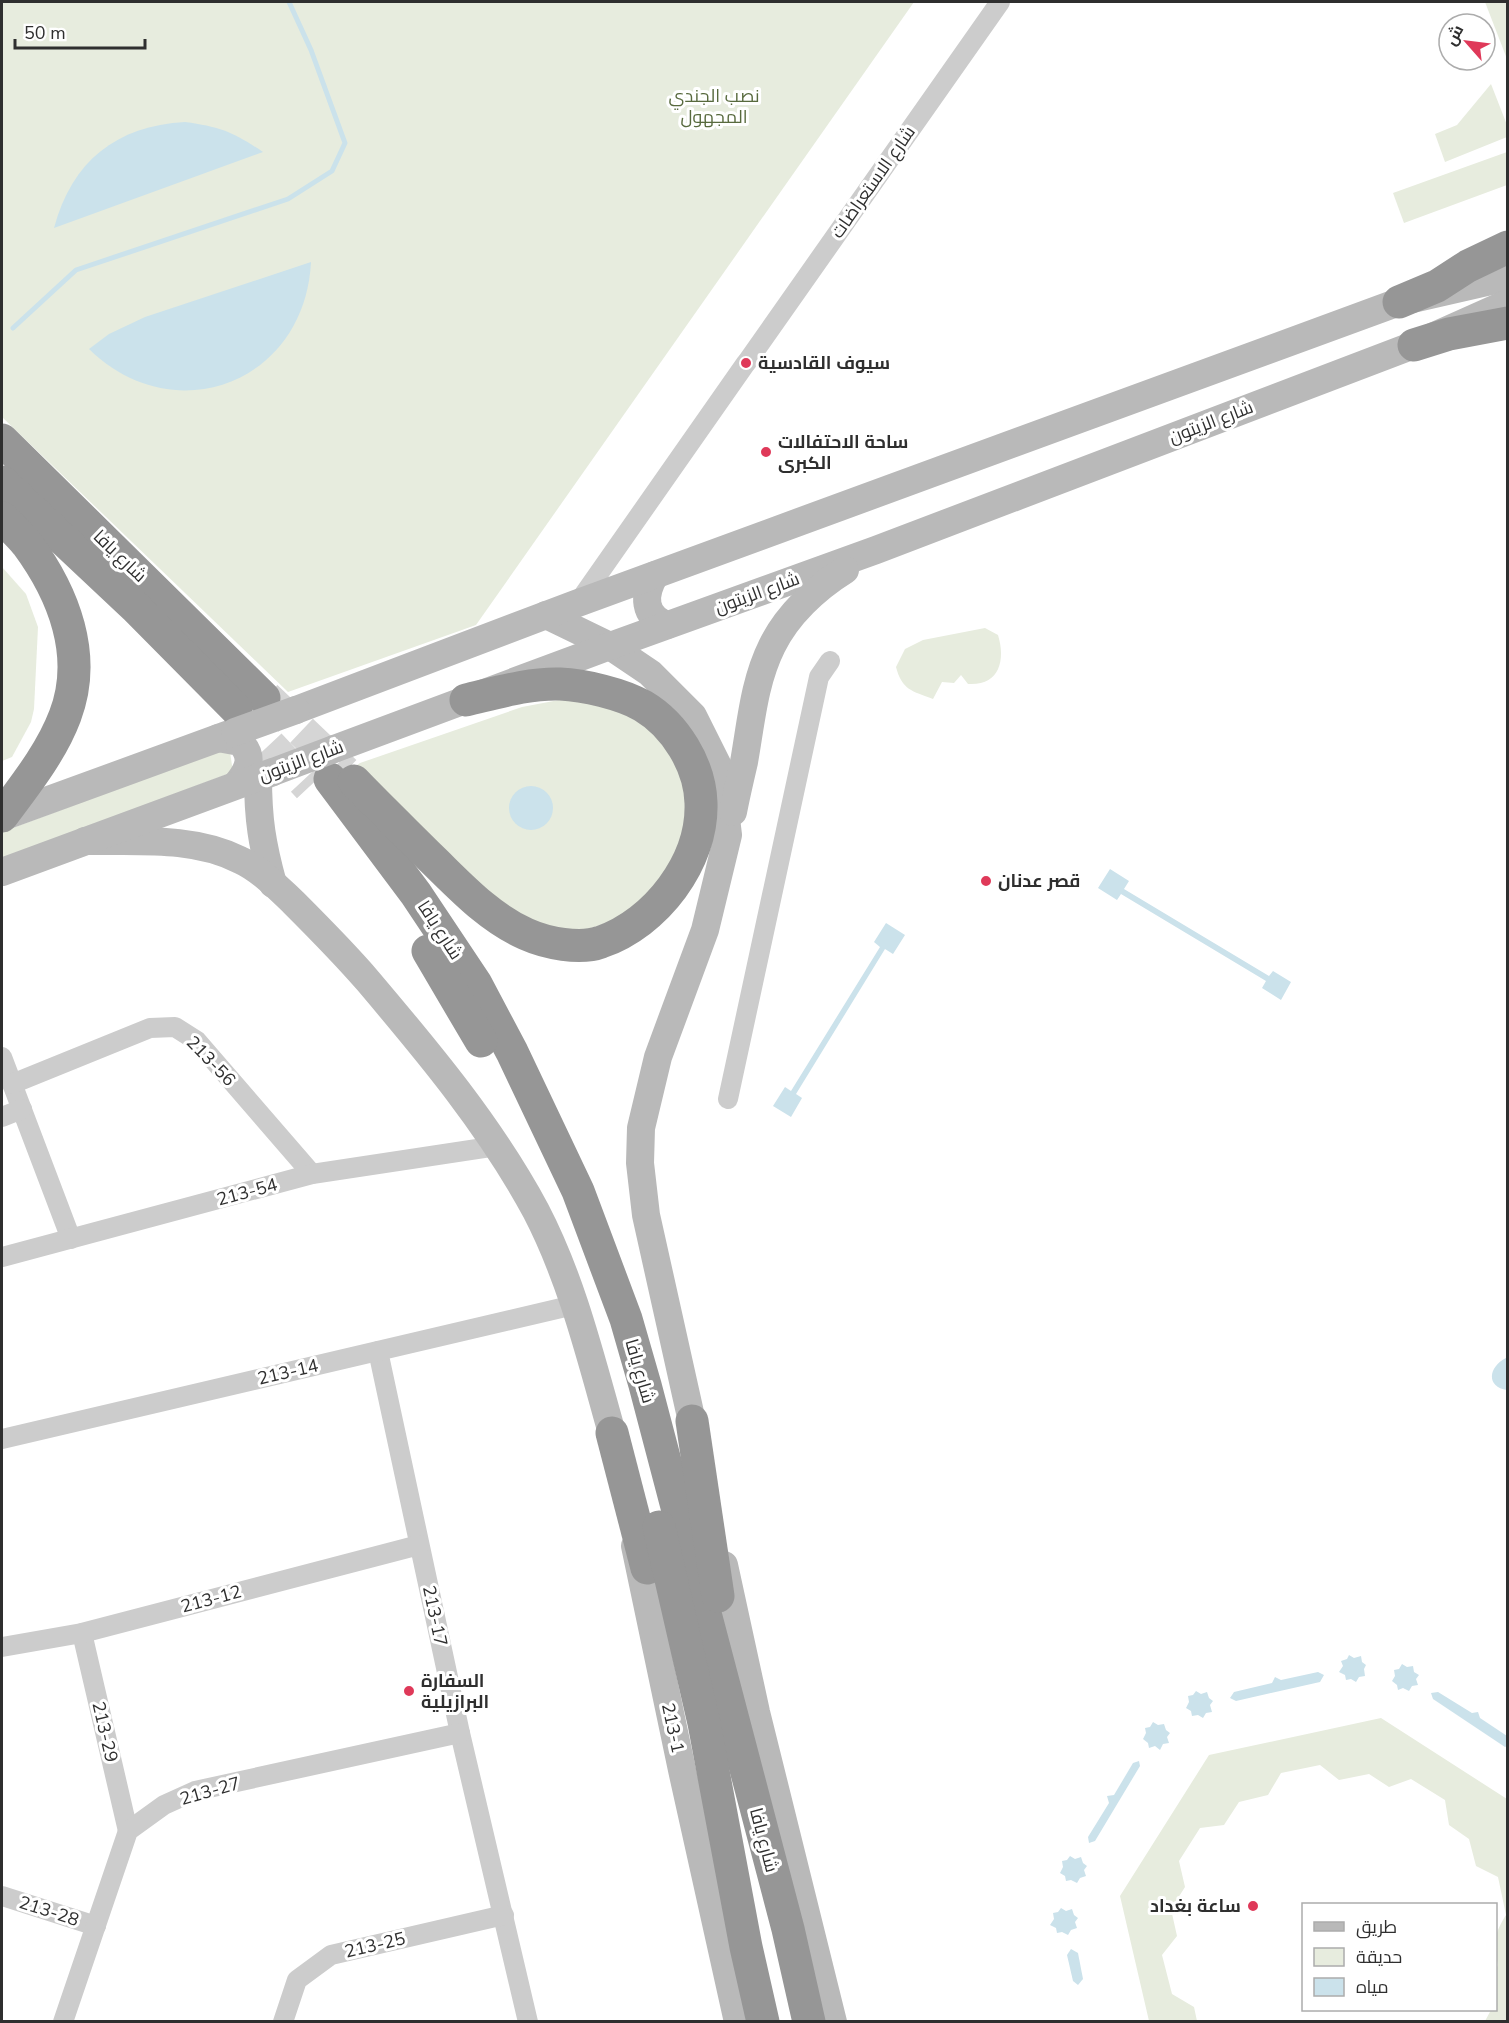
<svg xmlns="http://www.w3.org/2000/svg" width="1509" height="2023" viewBox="0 0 1509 2023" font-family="'Nunito Sans',Cairo,sans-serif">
	<rect width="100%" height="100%" fill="#fff"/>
	<g fill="#e7ecde">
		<path d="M2 2H914L476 625 288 692 2 417Z"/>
		<path d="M1485 2H1507V59Z"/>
		<path d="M1491 84 1507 125V137L1445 162 1435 134 1457 125Z"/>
		<path d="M1507 152V185L1404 223 1393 193Z"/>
		<path d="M2 567 26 594 38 627 34 709 31 722 12 757 2 761Z"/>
		<path d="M985 628 998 635C1006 661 999 686 968 684L961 675 954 683 942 682 933 699C912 691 902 690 896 667L905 649 923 640Z"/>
		<path d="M559 700 585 702 610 706 651 729 679 765 685 789 687 815 676 861 628 916 585 930 559 931 506 911 357 765 360 763 522 707Z"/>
		<path d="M224 749 230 752 233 772 2 859V832Z"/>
		<path d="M1381 1718 1507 1799V2021H1485L1491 2010H1496V1970L1498 1965C1493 1943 1494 1934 1506 1915L1498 1877 1476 1866 1469 1839 1449 1825 1445 1800 1411 1779 1389 1787 1369 1774 1339 1780 1320 1765 1281 1773 1268 1795 1239 1802 1224 1825 1200 1828 1179 1861 1185 1887 1171 1909 1177 1936 1162 1955 1172 1994 1194 2007 1197 2021H1149L1120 1896 1209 1755Z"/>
	</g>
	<g fill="#cbe2eb">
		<path d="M185 122C221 127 233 132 263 152L54 228C72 161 116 126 185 122Z"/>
		<path d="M311 262C305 382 175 433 89 349L109 334 145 317Z"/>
		<circle cx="531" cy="808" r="22"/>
		<path d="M1110 869 1129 881 1124 889 1269 976 1273 971 1291 982 1281 1000 1262 988 1266 981 1121 894 1117 900 1098 888Z"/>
		<path d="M886 923 905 935 893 954 885 949 796 1094 802 1098 791 1117 773 1106 785 1087 791 1091 880 947 874 942Z"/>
		<path d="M1506 1358H1508L1507 1390C1486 1387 1488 1367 1506 1358Z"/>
		<path d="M1349 1655 1354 1658 1361 1656 1362 1662 1366 1665 1364 1669 1365 1676 1359 1677 1356 1682 1351 1679 1346 1680 1345 1675 1339 1672 1343 1666 1341 1661 1347 1659Z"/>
		<path d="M1402 1664 1407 1667 1413 1666 1414 1672 1419 1675 1416 1679 1418 1685 1412 1686 1409 1691 1403 1688 1398 1690 1397 1685 1392 1681 1395 1676 1394 1670 1399 1669Z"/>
		<path d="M1318 1672 1324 1675 1320 1682 1236 1701 1230 1698 1234 1692 1272 1683 1275 1677 1281 1680Z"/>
		<path d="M1196 1691 1201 1694 1207 1692 1209 1698 1213 1701 1210 1705 1212 1712 1206 1713 1203 1718 1198 1715 1192 1716 1191 1711 1186 1708 1189 1702 1188 1696 1193 1695Z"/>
		<path d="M1438 1692 1472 1713 1478 1712 1480 1718 1507 1736V1746L1505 1747 1433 1699 1431 1693Z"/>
		<path d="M1153 1722 1158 1725 1164 1724 1166 1730 1170 1733 1167 1737 1169 1743 1163 1744 1160 1750 1155 1746 1149 1748 1148 1743 1143 1739 1146 1733 1145 1728 1150 1727Z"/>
		<path d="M1139 1761 1140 1766 1095 1841 1089 1843 1088 1837 1109 1803 1107 1796 1114 1795 1133 1763Z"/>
		<path d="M1070 1856 1075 1859 1081 1857 1083 1863 1087 1866 1084 1870 1086 1876 1080 1878 1077 1883 1071 1880 1066 1881 1065 1876 1060 1873 1063 1867 1062 1861 1067 1860Z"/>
		<path d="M1061 1908 1066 1911 1072 1909 1074 1915 1078 1918 1075 1922 1077 1928 1071 1930 1068 1935 1062 1932 1057 1933 1056 1928 1050 1925 1054 1919 1053 1913 1058 1912Z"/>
		<path d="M1071 1949 1078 1953 1083 1979 1078 1985 1073 1981 1067 1955Z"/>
	</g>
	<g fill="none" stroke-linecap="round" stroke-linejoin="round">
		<path stroke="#cbe2eb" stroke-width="5" d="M13 328 76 270 288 199 332 171 345 143 311 50 289 2"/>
		<g stroke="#d5d5d5" stroke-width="33" stroke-dasharray="33 16" stroke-linecap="butt">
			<path d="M266 697 345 772"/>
			<path d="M236 709 309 787"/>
		</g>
		<g stroke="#ccc" stroke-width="20">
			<path d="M747 362 1000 2"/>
			<path d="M578 603 746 363"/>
			<path d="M2 1057 71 1239"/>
			<path d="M12 1084 150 1028 175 1027 197 1041 312 1174"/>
			<path d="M728 1099 819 677 830 661"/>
			<path d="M2 1117 22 1109"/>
			<path d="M2 1257 312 1174 497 1146"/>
			<path d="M378 1351 460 1733 528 2022"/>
			<path d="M2 1439 574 1305"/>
			<path d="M82 1633 128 1831"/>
			<path d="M2 1647 82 1633 419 1545"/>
			<path d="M2 1896 96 1926"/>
			<path d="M63 2022 128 1831 164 1805 195 1791 460 1733"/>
			<path d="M283 2022 297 1980 331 1955 504 1915"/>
		</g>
		<g stroke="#b9b9b9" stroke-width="28">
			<path d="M655 575C643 595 643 616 667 625"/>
			<path d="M546 615 610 646 650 673 693 716 720 770 728 835 705 930 658 1057 641 1128 640 1163 646 1215 697 1444"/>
			<path d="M296 710 578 603 1399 302 1508 277"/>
			<path d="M218 738 240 742C255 757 248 770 237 784"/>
			<path d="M334 749 610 646 876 550 1414 345 1508 303"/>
			<path d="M258 777C258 819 262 844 273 884"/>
			<path d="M733 812C736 796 740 779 744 762 751 723 754 682 772 646 787 615 816 588 845 570"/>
			<path d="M2 817 235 732"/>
			<path d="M85 841C136 842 193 836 240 860 260 869 277 887 293 902 319 928 344 953 368 981 429 1053 491 1127 536 1211 572 1280 591 1359 612 1433L616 1454"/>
			<path d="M2 872 273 772"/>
			<path d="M635 1546 682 1770 738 2022"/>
			<path d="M724 1565 756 1712 833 2022"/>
		</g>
		<g stroke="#969696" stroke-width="33">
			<path d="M1399 302 1437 286 1468 266 1508 247"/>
			<path d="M1414 345 1449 334 1508 323"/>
			<path d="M2 440 264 698"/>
			<path d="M2 482 135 607 236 709"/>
			<path d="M2 518C10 526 20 535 27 544 64 594 88 656 65 716 51 753 25 785 2 816"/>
			<path d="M330 779 416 894 476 984 512 1052 578 1191 626 1319 645 1385 788 1929 809 2022"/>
			<path d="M354 781C379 807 405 832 431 858 460 886 488 917 526 934 546 943 580 950 601 942 656 923 703 862 701 803 700 765 675 725 643 706 622 694 584 685 560 684 529 683 496 693 466 700"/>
			<path d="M428 951 481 1041"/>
			<path d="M692 1421 718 1596"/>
			<path d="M612 1433 647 1568"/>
			<path d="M659 1527 704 1723 746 1947 763 2022"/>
		</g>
		<g stroke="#b9b9b9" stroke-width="28">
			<path d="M235 732 296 710"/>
			<path d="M273 772 334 749"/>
		</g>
	</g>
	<g fill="#df3959" stroke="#fff" stroke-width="2">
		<circle cx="746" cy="363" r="6"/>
		<circle cx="766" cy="452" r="6"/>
		<circle cx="986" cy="881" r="6"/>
		<circle cx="409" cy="1691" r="6"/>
		<circle cx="1253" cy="1906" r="6"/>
	</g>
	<g text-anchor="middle" stroke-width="6" stroke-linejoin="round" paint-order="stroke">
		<g font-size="18" fill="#586a3e" stroke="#fff">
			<text x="714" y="102">نصب الجندي<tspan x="714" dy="21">المجهول</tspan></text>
		</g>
		<g font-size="18" fill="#2f2f2f" stroke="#fff">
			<text transform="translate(873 182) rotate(-55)" y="6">شارع الاستعراضات</text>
			<text transform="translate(1211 422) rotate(-21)" y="6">شارع الزيتون</text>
			<text transform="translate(120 556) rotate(44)" y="6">شارع يافا</text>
			<text transform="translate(757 593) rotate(-20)" y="6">شارع الزيتون</text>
			<text transform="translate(301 761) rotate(-20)" y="6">شارع الزيتون</text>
			<text transform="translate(440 930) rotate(57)" y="6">شارع يافا</text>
			<text transform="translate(211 1061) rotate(46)" y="6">213-56</text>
			<text transform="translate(247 1192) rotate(-15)" y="6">213-54</text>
			<text transform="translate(640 1371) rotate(74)" y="6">شارع يافا</text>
			<text transform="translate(288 1372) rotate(-13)" y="6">213-14</text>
			<text transform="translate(211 1599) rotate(-15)" y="6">213-12</text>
			<text transform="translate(435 1616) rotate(78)" y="6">213-17</text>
			<text transform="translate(673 1728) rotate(78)" y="6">213-1</text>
			<text transform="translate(105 1732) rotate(77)" y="6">213-29</text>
			<text transform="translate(210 1791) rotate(-16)" y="6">213-27</text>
			<text transform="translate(764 1840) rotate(75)" y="6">شارع يافا</text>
			<text transform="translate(49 1911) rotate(18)" y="6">213-28</text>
			<text transform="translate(375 1945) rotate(-13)" y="6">213-25</text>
		</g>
		<g font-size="18" font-weight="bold" fill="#2f2f2f" stroke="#fff" text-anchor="start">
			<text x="758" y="369">سيوف القادسية</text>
			<text x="778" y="448">ساحة الاحتفالات<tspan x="778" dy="21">الكبرى</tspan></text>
			<text x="998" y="887">قصر عدنان</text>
			<text x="421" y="1687">السفارة<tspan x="421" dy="21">البرازيلية</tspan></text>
			<text x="1241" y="1912" text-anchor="end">ساعة بغداد</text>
		</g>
	</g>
	<rect width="1509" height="2023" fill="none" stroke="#2f2f2f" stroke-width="6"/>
	<rect x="1302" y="1903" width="195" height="108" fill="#ffffff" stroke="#acacac" stroke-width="1.5"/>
	<rect x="1314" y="1922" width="30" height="9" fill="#b9b9b9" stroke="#acacac" stroke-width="1.5"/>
	<text x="1356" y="1933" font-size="18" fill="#2f2f2f">طريق</text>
	<rect x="1314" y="1948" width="30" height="18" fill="#e7ecde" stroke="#acacac" stroke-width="1.5"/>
	<text x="1356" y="1963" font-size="18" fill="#2f2f2f">حديقة</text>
	<rect x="1314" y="1978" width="30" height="18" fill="#cbe2eb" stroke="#acacac" stroke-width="1.5"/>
	<text x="1356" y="1993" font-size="18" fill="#2f2f2f">مياه</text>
	<g transform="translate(1467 42) rotate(298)"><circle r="28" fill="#ffffff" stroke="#acacac" stroke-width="1.5"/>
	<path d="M0-4.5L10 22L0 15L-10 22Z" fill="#df3959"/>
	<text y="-9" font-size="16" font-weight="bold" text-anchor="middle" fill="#2f2f2f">ش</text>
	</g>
	<path d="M15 39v9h130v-9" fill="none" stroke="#2f2f2f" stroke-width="3"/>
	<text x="24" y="39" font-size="18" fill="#2f2f2f" stroke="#ffffff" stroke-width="4.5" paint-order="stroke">50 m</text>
</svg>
